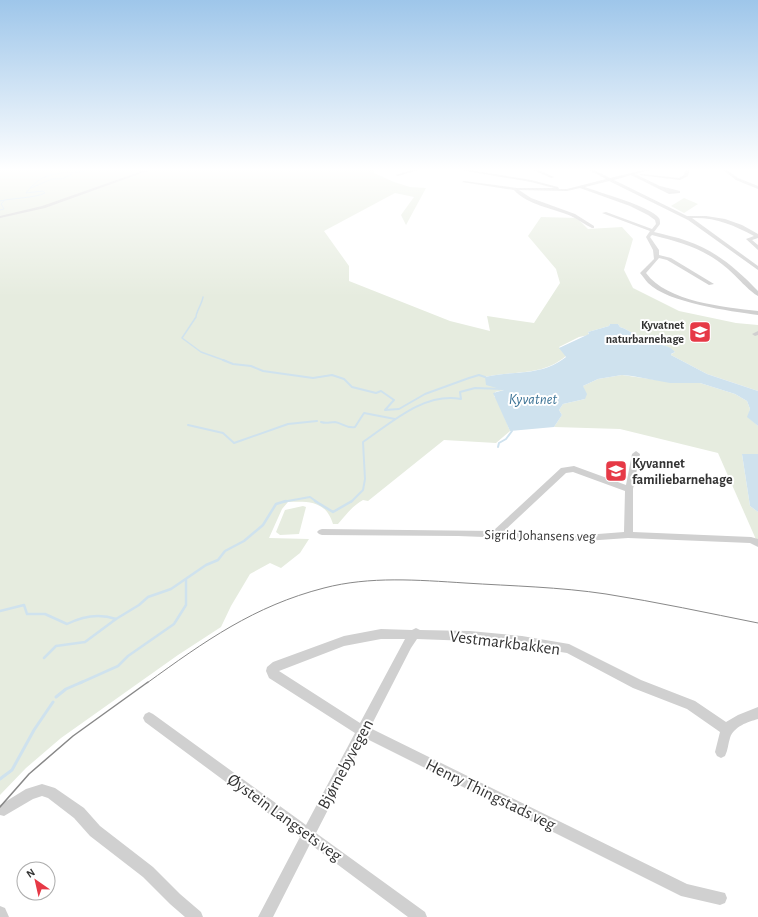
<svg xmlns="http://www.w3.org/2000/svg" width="758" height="917" viewBox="0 0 758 917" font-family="'Alegreya Sans',sans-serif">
	<rect width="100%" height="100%" fill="#fff"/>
	<g fill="#e6ecdf">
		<path d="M0 169H374V173L394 182 410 187 426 188 406 225 401 215 414 197 395 193 324 231 349 266V281L450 321 490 331 487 316 534 323 560 283 556 269 528 236 541 217 577 218 588 229 622 227 633 239 624 270 633 288 679 311 736 323 758 325V391L707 374 671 355H670L675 352C661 340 658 348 646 341 637 337 630 330 620 327L618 324H610L609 326 588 332 589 335 579 337 559 347 566 356C541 377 514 370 485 377L504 390 495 392 494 396 497 399 510 431 496 443 444 440 368 501 363 500C352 506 346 515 338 524H333C326 501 309 501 288 502L282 509 269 538 309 539 300 553 281 568 270 563 250 574 231 606 221 627 178 655 61 738 26 768 0 795Z"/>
		<path d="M684 198 698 204 684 213 671 206Z"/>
		<path d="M622 375 678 383H700L735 394 747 401 750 409 748 417 758 426V454H742L750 506 758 512V544L718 453 620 429 554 427 562 415 559 410 563 404 585 399 583 386 598 379Z"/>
		<path d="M303 506 306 507 299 534 280 535 276 532 285 510Z"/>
	</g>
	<g fill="#cfe2ee">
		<path d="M610 324H618L620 327C630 330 637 337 646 341 656 347 667 342 675 352L671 354V355L707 374 758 391V426L747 417 750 409 747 401 735 394 700 383H670L632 376 622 375 598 379 583 386 587 394 585 399 563 404 559 410 562 415 554 427 510 431 493 393 504 390 486 385 485 377C514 370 541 377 566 357L559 348 589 334 588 332 609 326Z"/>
		<path d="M742 454H758V512L750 506Z"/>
	</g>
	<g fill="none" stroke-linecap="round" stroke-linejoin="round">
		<g stroke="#cfe2ee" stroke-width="1">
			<path d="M31 188 52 179H62L72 174"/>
			<path d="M0 201C13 198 35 198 45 193L43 191 26 193C47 165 64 178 92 169"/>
			<path d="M0 210 4 209 1 204 4 201"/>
		</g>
		<path stroke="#cfe2ee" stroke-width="1.5" d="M203 297C202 304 196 312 196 317L182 338 201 352 226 361"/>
		<g stroke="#cfe2ee" stroke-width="2">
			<path d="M223 360 233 364 251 366 263 371 313 378 332 375 344 379 352 387 376 393 381 391 394 400 385 410 399 409 425 394 469 378 479 375 485 377"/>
			<path d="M321 422C327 424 329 422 335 422 342 423 347 429 355 427L364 413 395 419"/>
			<path d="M188 425 223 433 234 443 288 424 317 421"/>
			<path d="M498 447 499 443 506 439 512 431"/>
			<path d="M282 502 310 497 317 502"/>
			<path d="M351 502 363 490 365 479 363 442C391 423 424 392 461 399L460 392 475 388 503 389"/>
		</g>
		<g stroke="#cfe2ee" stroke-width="2.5">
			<path d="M315 501 333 512 352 501"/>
			<path d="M0 611 24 605 27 614H45L67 624C83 616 99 613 116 619L139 605 148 597 171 589 206 565 218 560 225 551 244 541 263 525 276 504 286 501"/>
			<path d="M44 658 56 646 85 642 116 619"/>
			<path d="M80 683 118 666 128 656 174 624 186 605V580"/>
		</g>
		<g stroke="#cfe2ee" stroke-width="3">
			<path d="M56 697 66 689 82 682"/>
			<path d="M0 779 12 770 34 730 53 702"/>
		</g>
	</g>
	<path fill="#1a1a1a" d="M614 463 622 465 618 478 613 476 612 473Z"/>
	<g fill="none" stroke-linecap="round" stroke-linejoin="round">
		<g fill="#d0d0d0" fill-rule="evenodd">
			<path d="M148 169H153L45 208 0 218V216L42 206Z"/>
			<path d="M407 169H431L429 170H418L398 176 396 175 411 170Z"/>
			<path d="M455 169H463L531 180 558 187 559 189H567L606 179 587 169H592L610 178 648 169H654L635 174 660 186 680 191V193L669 194 631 175 614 180 687 216H706L725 219 742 225 758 234V238L752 240 758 245V250L746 239 754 236C734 225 715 217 692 218L758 266V270L688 220 609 181 585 187C600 193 650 206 659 218 660 219 660 223 660 224L654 232C665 235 677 237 687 241 715 250 738 270 758 291V296C750 292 736 276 728 269 703 248 683 243 652 235L650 237 659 250V255L671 258 714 284 709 285 667 260 659 258 646 273C667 302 724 307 758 311V315C730 311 668 303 648 283 645 280 643 276 640 273L654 259 653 250 646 237 650 231 602 213 606 212 652 229 656 224 655 220 648 215 630 206 580 188 567 191 519 190 531 198 575 214 594 226V228H592C585 225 578 219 571 216 553 208 527 205 514 190L462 182 464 181 517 188H554L531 182Z"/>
			<path d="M531 169H536L554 177 551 178Z"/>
			<path d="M686 169H690L688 176 680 180 639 175 641 174 679 178 684 175Z"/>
			<path d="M722 169H726L738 178 758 186V189L736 180Z"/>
			<path d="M758 331V335L755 336 752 334Z"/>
			<path d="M636 451 640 454 633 489V532L751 537 758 539V547L750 543 628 538 585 541 458 536 322 535 319 534 317 532 319 530 322 529 493 531 561 468 574 466 626 485 632 454ZM573 472 625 491 624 532 585 535 504 531 566 473Z"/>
			<path d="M416 628 420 630 470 631 522 636 569 644 641 680 695 701 726 722 738 715 758 707V719C748 722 734 726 730 738 728 744 728 750 725 756L721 758 717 756 715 752 720 732 687 709 633 688 567 653 522 646 470 641 417 639 411 648 370 728 687 884 725 893 727 898 725 903 720 905 681 896 365 738 316 833 425 912 427 917H408L310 844 273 917H258L300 837 145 722 143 718 145 714 149 712 153 714 306 825 355 733 269 678 266 671 267 667 273 662 344 636 381 629 412 630ZM381 639H405L360 723 279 671 344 646Z"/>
			<path d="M42 784 55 788 84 808 100 826 153 867 180 894 201 912 203 917H185L170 904 143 877 90 836 74 818 48 798 42 796 33 799 4 816 0 815V805L26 789Z"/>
			<path d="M0 906 5 908 9 917H0Z"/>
		</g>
		<path stroke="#888" stroke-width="1" d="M147 683C205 641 254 606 324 588 370 576 418 580 465 583 512 586 560 587 606 594 657 602 708 613 758 623"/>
		<path stroke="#888" stroke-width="1.5" d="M0 807 29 774 73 736 148 682"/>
	</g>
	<linearGradient id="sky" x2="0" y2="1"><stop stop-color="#9ec6ea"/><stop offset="0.57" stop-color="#fff"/><stop offset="1" stop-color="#fff" stop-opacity="0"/></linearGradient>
	<rect width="758" height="297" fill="url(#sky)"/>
	<defs>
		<g id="school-square" transform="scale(1.15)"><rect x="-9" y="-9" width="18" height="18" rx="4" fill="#e63946" stroke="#fff"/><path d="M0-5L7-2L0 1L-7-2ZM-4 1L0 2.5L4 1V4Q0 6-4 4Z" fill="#fff"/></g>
	</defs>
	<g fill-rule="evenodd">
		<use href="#school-square" x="700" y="332"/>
		<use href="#school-square" x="616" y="471"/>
	</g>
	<g text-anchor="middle" stroke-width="4" stroke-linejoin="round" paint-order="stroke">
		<g font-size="12" font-weight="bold" fill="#333" stroke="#fff" text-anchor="end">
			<text x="684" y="329">Kyvatnet<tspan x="684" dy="14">naturbarnehage</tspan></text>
		</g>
		<g font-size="14" font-weight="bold" fill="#333" stroke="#fff" text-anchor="start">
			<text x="632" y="468">Kyvannet<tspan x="632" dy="16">familiebarnehage</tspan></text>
		</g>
		<g font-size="14" fill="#333" stroke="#fff">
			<text transform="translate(540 535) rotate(1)" y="5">Sigrid Johansens veg</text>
		</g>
		<g font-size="15" font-style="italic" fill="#3f7597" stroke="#fff">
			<text x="533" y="404">Kyvatnet</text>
		</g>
		<g font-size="17" fill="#333" stroke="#fff">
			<text transform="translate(505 642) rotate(7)" y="6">Vestmarkbakken</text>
			<text transform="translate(345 764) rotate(-62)" y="6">Bjørnebyvegen</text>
			<text transform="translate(491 794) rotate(26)" y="6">Henry Thingstads veg</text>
			<text transform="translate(285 817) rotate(36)" y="6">Øystein Langsets veg</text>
		</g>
	</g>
	<g transform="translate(36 881) rotate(326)"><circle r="19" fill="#ffffff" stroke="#adadad"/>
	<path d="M0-3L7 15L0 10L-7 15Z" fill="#e63946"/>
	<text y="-6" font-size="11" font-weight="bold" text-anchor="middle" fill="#333333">N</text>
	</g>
</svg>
